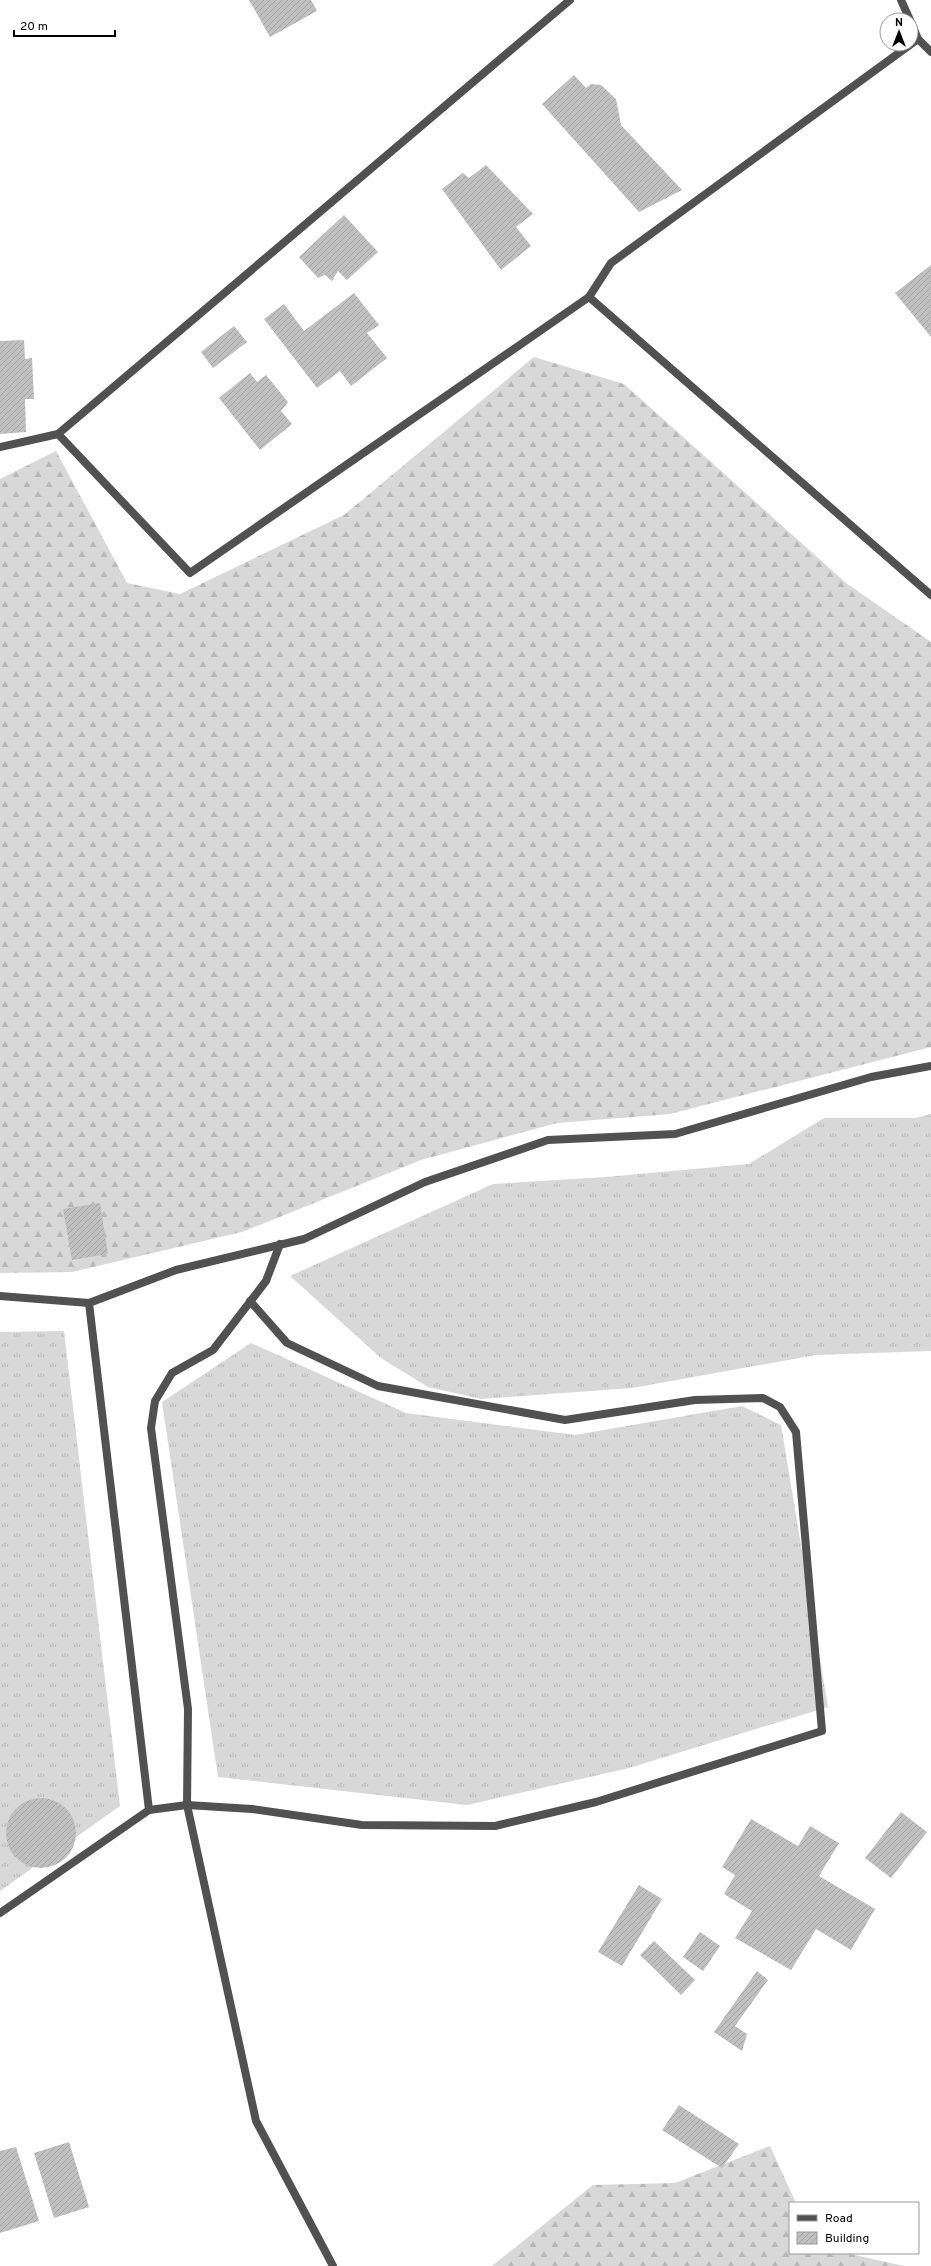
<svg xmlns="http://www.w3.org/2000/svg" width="931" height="2266" viewBox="0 0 931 2266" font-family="Overpass,sans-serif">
	<defs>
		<pattern id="grass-tufts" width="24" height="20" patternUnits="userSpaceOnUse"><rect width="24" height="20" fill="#d8d8d8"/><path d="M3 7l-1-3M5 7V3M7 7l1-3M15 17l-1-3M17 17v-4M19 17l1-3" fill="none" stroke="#b8b8b8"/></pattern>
		<pattern id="forest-firs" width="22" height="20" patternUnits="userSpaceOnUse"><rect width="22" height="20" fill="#d8d8d8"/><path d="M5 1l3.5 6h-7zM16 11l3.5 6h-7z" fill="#b8b8b8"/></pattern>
		<pattern id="building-hatch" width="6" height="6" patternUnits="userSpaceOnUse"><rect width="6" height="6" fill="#c0c0c0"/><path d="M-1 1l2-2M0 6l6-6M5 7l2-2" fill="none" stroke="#a3a3a3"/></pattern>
	</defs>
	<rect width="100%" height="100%" fill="#fff"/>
	<g fill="url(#grass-tufts)">
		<path d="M931 1114V1351L816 1355 632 1388 481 1399 428 1387 381 1358 290 1276 493 1184 606 1177 749 1164 824 1118H915Z"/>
		<path d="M64 1331 120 1806 0 1891V1332Z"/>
		<path d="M251 1343 406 1413 575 1435 742 1406 781 1425 828 1707 629 1768 467 1805 218 1777 162 1402Z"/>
	</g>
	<g fill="url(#forest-firs)">
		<path d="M534 357 624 384 846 583 931 642V1047L670 1114 557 1123 421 1160 242 1232 72 1272 0 1273V479L56 451 127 583 180 594 344 515Z"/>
		<path d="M770 2146 796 2203H790V2253H846L904 2266H492L593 2185 675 2183Z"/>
	</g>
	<g fill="url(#building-hatch)">
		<path d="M249 0H311L317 11 270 37Z"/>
		<path d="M574 75 586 88 591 84 601 85 616 99 621 125 682 190 639 212 542 104Z"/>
		<path d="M486 165 533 214 516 227 531 246 501 270 442 189 463 173 469 178Z"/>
		<path d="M344 215 378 252 347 280 338 271 332 281 325 275 318 278 299 257Z"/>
		<path d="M931 265V337L895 293Z"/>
		<path d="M354 293 379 325 367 333 387 358 351 386 340 371 317 388 264 319 284 304 304 331Z"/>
		<path d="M234 326 247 342 213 368 201 352Z"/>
		<path d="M24 340 25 359 32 358 34 399H25L26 432 0 434V341Z"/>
		<path d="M250 373 257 382 266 375 288 402 281 411 292 424 260 450 219 398Z"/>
		<path d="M100 1203 108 1254 72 1260 63 1209Z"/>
		<circle cx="41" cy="1833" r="35"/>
		<path d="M901 1812 927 1832 891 1878 865 1858Z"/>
		<path d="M751 1819 798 1846 810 1826 839 1843 819 1876 875 1909 851 1950 816 1929 791 1970 735 1938 752 1911 724 1894 735 1875 722 1867Z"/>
		<path d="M639 1885 662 1899 622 1966 598 1952Z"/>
		<path d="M700 1932 720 1946 703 1971 683 1957Z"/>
		<path d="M654 1941 695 1980 681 1995 640 1955Z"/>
		<path d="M757 1971 768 1980 735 2026 747 2034 742 2051 714 2032Z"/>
		<path d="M679 2105 739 2144 722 2168 662 2130Z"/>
		<path d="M69 2142 89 2207 54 2218 34 2153Z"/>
		<path d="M16 2147 39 2221 0 2233V2151Z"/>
	</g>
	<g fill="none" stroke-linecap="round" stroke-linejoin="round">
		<g stroke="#515151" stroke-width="8">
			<path d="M0 1296 89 1303 176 1270 304 1239 425 1182 548 1140 675 1134 871 1077 931 1066"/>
			<path d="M250 1301 287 1343 378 1386 565 1420 695 1400 763 1398 780 1407 796 1432 822 1731 596 1802 495 1826 362 1825 252 1809 187 1805 188 1709 151 1428 155 1401 172 1373 213 1350 266 1281 280 1244"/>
			<path d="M149 1810 187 1805 256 2121 333 2266"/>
			<path d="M0 1913 149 1810 89 1303"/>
		</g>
		<g stroke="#515151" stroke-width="8">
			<path d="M901 0 910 20"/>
			<path d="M911 22 918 39 931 52"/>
			<path d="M589 297 931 595"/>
			<path d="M58 434 570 0"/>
			<path d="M0 447 58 434 190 573 589 297 611 263 918 39"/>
		</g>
	</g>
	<rect x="789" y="2202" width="130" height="52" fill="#ffffff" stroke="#999999"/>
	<rect x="797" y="2215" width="20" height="6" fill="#515151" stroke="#999999"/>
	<text x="825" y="2222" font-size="12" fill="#000000">Road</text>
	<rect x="797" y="2232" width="20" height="12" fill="url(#building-hatch)" stroke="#999999"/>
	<text x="825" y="2242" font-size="12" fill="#000000">Building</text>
	<g transform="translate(899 32)"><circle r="19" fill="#ffffff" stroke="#999999"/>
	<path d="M0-3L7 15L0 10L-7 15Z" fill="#000000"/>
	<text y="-6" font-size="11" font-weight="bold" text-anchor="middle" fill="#000000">N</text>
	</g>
	<path d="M14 30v6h101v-6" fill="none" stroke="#000000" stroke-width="2"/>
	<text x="20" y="30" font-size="12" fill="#000000" stroke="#ffffff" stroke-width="3" paint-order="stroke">20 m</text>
</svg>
